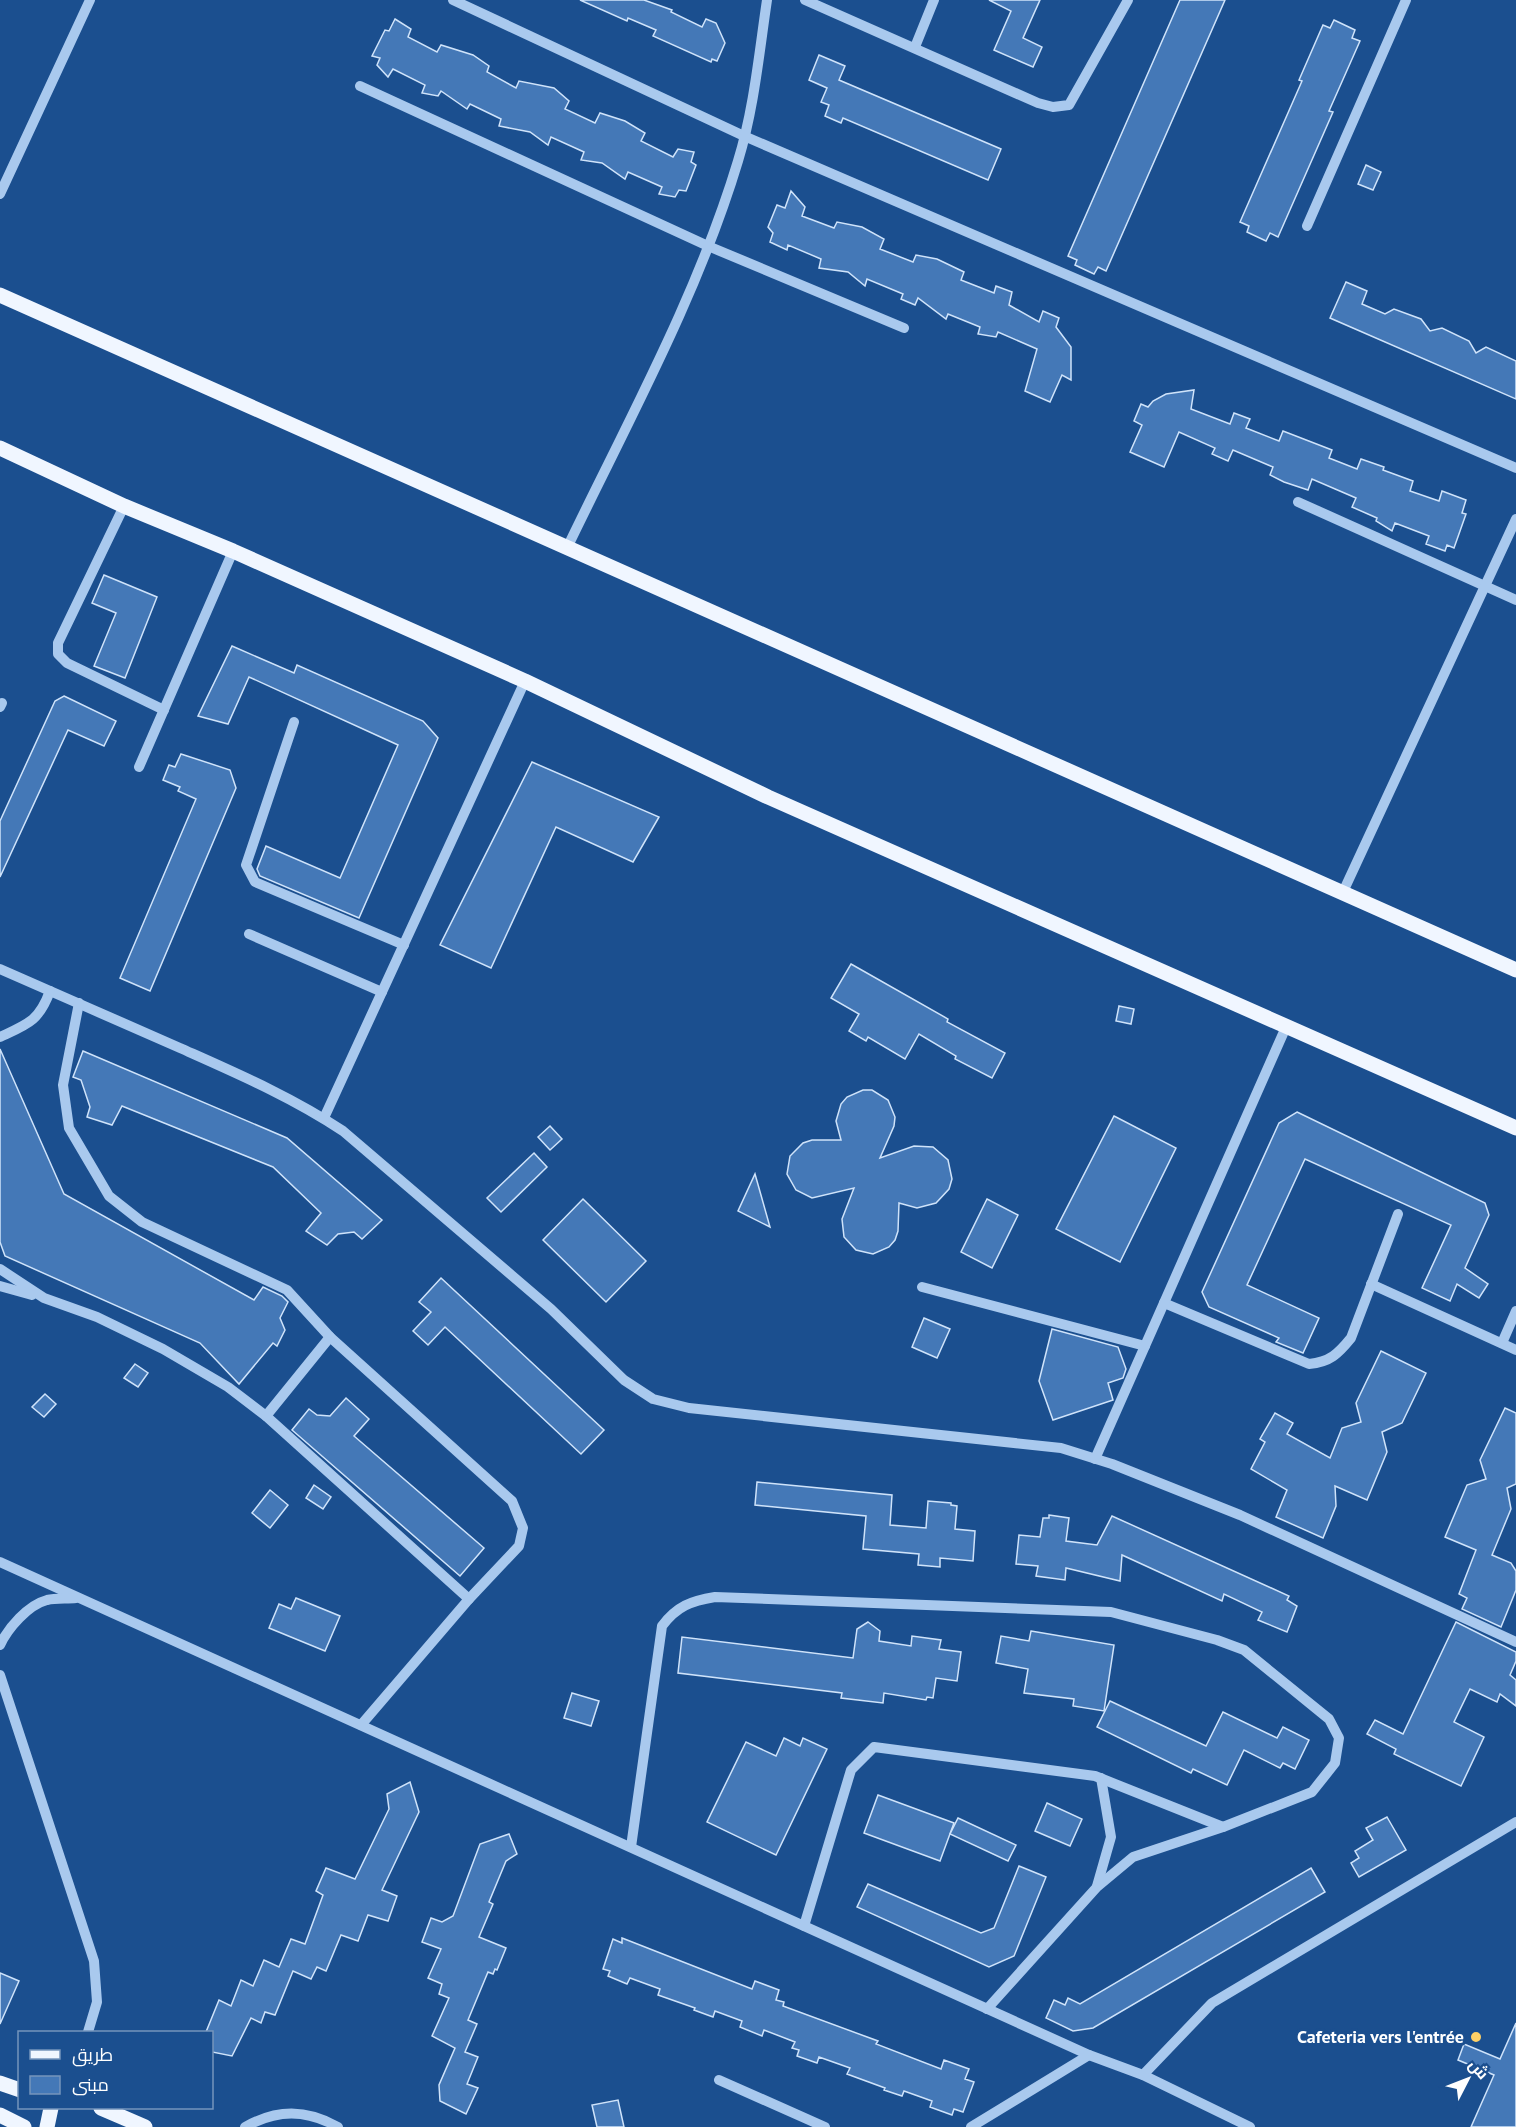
<svg xmlns="http://www.w3.org/2000/svg" width="1516" height="2127" viewBox="0 0 1516 2127" font-family="'PT Sans',Cairo,sans-serif">
	<rect width="100%" height="100%" fill="#1b4f8f"/>
	<g fill="#4478b7" stroke="#cfe3fa" stroke-width="1.5">
		<path d="M580 0H644L672 10 671 12 702 27 706 19 716 23 725 43 717 61 712 59 711 62 653 36 656 30 628 18 627 21Z"/>
		<path d="M989 0H1040L1023 38 1042 47 1033 67 994 50 1011 11Z"/>
		<path d="M1180 0H1225L1106 271 1098 267 1094 274 1075 265 1077 260 1068 256Z"/>
		<path d="M395 19 411 29 408 37 437 52 441 45 473 55 489 66 487 72 516 88 519 81 554 88 569 101 565 109 595 123 600 113 625 121 645 133 641 141 673 157 678 149 694 152 691 162 696 165 686 191 679 190 675 197 659 194 662 187 628 172 625 179 602 163 581 160 584 152 551 137 548 145 530 132 499 126 501 119 470 104 467 109 441 91 438 96 422 93 425 85 393 69 388 77 377 65 380 58 372 56 385 30 389 31Z"/>
		<path d="M1334 20 1355 30 1352 38 1360 41 1329 111 1333 112 1278 237 1270 233 1266 241 1247 232 1249 226 1240 222 1302 81 1299 80 1323 25 1330 28Z"/>
		<path d="M819 55 845 66 839 80 1001 149 988 180 843 118 841 123 825 116 829 105 821 102 827 88 809 80Z"/>
		<path d="M1366 165 1381 172 1373 190 1358 184Z"/>
		<path d="M791 191 805 207 802 216 834 228 837 222 862 227 884 239 880 249 913 262 916 255 937 259 964 272 961 280 994 293 996 286 1012 292 1009 305 1039 322 1043 311 1059 318 1056 327 1071 347V380L1062 375 1050 402 1025 391 1037 349 998 332 996 337 978 334 980 327 948 314 946 319 918 298 915 305 901 299 903 294 867 279 865 286 848 272 819 268 821 259 788 245 787 250 770 242 773 233 768 227 777 205 785 208Z"/>
		<path d="M1346 282 1367 291 1362 304 1385 314 1394 309 1421 319 1430 331 1442 328 1469 341 1476 353 1486 347 1516 361V399L1330 318Z"/>
		<path d="M1194 390 1191 409 1230 424 1234 413 1250 419 1246 428 1279 441 1283 431 1332 450 1329 458 1357 469 1361 459 1384 467 1383 470 1413 481 1410 491 1439 501 1442 491 1466 500 1462 513 1466 514 1454 548 1447 545 1445 551 1426 544 1429 536 1395 523 1392 531 1376 521 1377 518 1352 507 1356 498 1312 479 1308 490 1284 482 1270 475 1273 467 1233 450 1228 461 1212 454 1215 448 1179 432 1164 467 1130 452 1142 425 1134 421 1141 404 1148 407 1153 401 1166 394Z"/>
		<path d="M104 575 157 597 125 678 94 666 116 613 92 603Z"/>
		<path d="M232 646 294 673 297 665 423 721 438 738 359 918 260 876 257 869 266 846 340 878 398 745 249 677 228 724 198 716Z"/>
		<path d="M64 696 116 721 104 746 68 730 0 877V821L55 701Z"/>
		<path d="M181 754 230 770 236 788 150 991 120 978 196 799 178 791 180 787 163 780 169 765 175 767Z"/>
		<path d="M532 762 659 817 633 862 556 827 491 968 440 945Z"/>
		<path d="M851 964 948 1019 947 1022 1005 1053 992 1078 955 1059 956 1056 919 1034 905 1059 868 1037 866 1041 849 1031 859 1014 831 998Z"/>
		<path d="M1119 1006 1134 1009 1131 1024 1116 1021Z"/>
		<path d="M0 1049 64 1194 254 1300 263 1287 282 1296 288 1302 280 1318 285 1330 277 1346 273 1343 239 1384 200 1343 5 1256 0 1242Z"/>
		<path d="M83 1051 287 1138 382 1220 362 1239 354 1232 338 1234 327 1245 306 1231 321 1213 273 1167 122 1106 112 1125 87 1117 90 1107 81 1080 73 1077Z"/>
		<path d="M863 1090H872L888 1100 895 1117 894 1126 880 1158 914 1146 933 1147 948 1160 952 1179 949 1189 936 1203 917 1208 899 1203 898 1231 895 1240 889 1247 873 1254 856 1250 844 1237 842 1219 854 1188 812 1198 796 1190 787 1174 790 1156 803 1143 812 1140H841L836 1121 841 1104 847 1097Z"/>
		<path d="M1297 1112 1485 1203 1489 1215 1465 1268 1488 1284 1479 1298 1457 1284 1450 1301 1422 1288 1451 1225 1305 1159 1247 1285 1319 1318 1303 1353 1276 1342 1279 1338 1209 1307 1202 1292 1279 1123Z"/>
		<path d="M1114 1116 1176 1148 1120 1262 1056 1229Z"/>
		<path d="M550 1126 562 1139 550 1150 538 1137Z"/>
		<path d="M534 1153 547 1167 501 1212 487 1198Z"/>
		<path d="M755 1174 770 1227 738 1211Z"/>
		<path d="M583 1199 646 1261 606 1302 543 1240Z"/>
		<path d="M987 1199 1018 1215 992 1268 961 1252Z"/>
		<path d="M441 1278 604 1430 581 1454 445 1327 428 1345 413 1331 431 1312 419 1302Z"/>
		<path d="M924 1318 950 1329 937 1358 912 1347Z"/>
		<path d="M1052 1329 1118 1347 1126 1369 1123 1378 1108 1383 1113 1400 1053 1420 1039 1381Z"/>
		<path d="M1381 1351 1426 1373 1402 1423 1382 1432 1387 1452 1367 1500 1335 1486 1336 1506 1323 1538 1276 1517 1287 1490 1251 1469 1265 1442 1260 1439 1275 1413 1293 1423 1287 1434 1330 1458 1342 1428 1361 1422 1356 1403Z"/>
		<path d="M135 1364 148 1373 138 1387 124 1378Z"/>
		<path d="M45 1394 56 1404 44 1417 32 1407Z"/>
		<path d="M346 1398 369 1419 354 1436 484 1548 460 1576 292 1430 309 1409 317 1415 330 1416Z"/>
		<path d="M1505 1408 1516 1413V1484L1507 1488 1511 1509 1492 1555 1511 1563 1516 1571V1590L1501 1627 1462 1609 1467 1598 1459 1594 1476 1550 1445 1537 1467 1485 1486 1479 1480 1460Z"/>
		<path d="M757 1482 892 1495 890 1525 926 1528 928 1501 951 1503V1505L957 1506 955 1529 975 1531 973 1561 940 1558V1567L918 1565 919 1554 863 1549 866 1516 755 1505Z"/>
		<path d="M314 1485 331 1497 323 1509 306 1498Z"/>
		<path d="M270 1490 288 1505 270 1528 252 1513Z"/>
		<path d="M1049 1515 1069 1518 1066 1541 1097 1545 1112 1516 1289 1596 1287 1600 1297 1606 1287 1632 1258 1620 1262 1612 1224 1594 1222 1601 1122 1555 1120 1581 1066 1568 1065 1580 1036 1576 1038 1566 1016 1564 1019 1535 1040 1537 1043 1518H1049Z"/>
		<path d="M296 1598 340 1616 325 1651 269 1628 279 1604 291 1609Z"/>
		<path d="M868 1622 880 1631 879 1641 911 1646 912 1636 941 1640 939 1649 961 1652 957 1681 936 1678 933 1698 927 1697 926 1700 884 1693 883 1703 841 1698 842 1693 678 1673 682 1637 853 1658 857 1629Z"/>
		<path d="M1456 1622 1516 1652V1661L1510 1675 1516 1680V1706L1500 1694 1497 1702 1470 1689 1454 1722 1484 1737 1461 1786 1394 1754 1396 1749 1367 1734 1375 1720 1403 1734Z"/>
		<path d="M1031 1631 1114 1645 1104 1711 1073 1706 1074 1699 1024 1693 1028 1669 996 1663 1001 1636 1029 1641Z"/>
		<path d="M572 1693 599 1701 591 1726 564 1718Z"/>
		<path d="M1110 1701 1206 1746 1223 1712 1277 1738 1283 1727 1309 1740 1295 1769 1283 1763 1280 1768 1244 1750 1227 1785 1193 1769 1191 1773 1097 1727Z"/>
		<path d="M784 1738 800 1746 803 1738 827 1749 776 1855 707 1822 746 1742 776 1756Z"/>
		<path d="M410 1782 419 1812 382 1890 397 1896 388 1921 368 1915 358 1941 341 1935 326 1971 317 1967 311 1979 293 1971 275 2015 265 2012 261 2023 251 2018 232 2056 212 2052V2032H206L219 2000 231 2006 241 1980 253 1986 264 1960 279 1967 291 1939 305 1944 323 1895 316 1891 326 1868 355 1879 389 1809 387 1794Z"/>
		<path d="M878 1795 954 1823 940 1861 864 1833Z"/>
		<path d="M1047 1803 1082 1819 1070 1846 1035 1831Z"/>
		<path d="M1387 1817 1406 1850 1359 1877 1351 1863 1359 1858 1355 1851 1373 1840 1366 1828Z"/>
		<path d="M958 1818 1016 1845 1008 1861 950 1834Z"/>
		<path d="M509 1834 517 1854 506 1861 489 1902 493 1904 479 1937 506 1948 497 1970 495 1969 493 1974 488 1972 468 2020 477 2024 465 2052 478 2057 467 2084 478 2088 466 2114 440 2101 439 2085 455 2048 432 2036 449 1998 439 1994 442 1984 428 1978 441 1949 422 1942 431 1918 442 1922 453 1916 480 1844Z"/>
		<path d="M1019 1866 1046 1877 1014 1956 989 1967 857 1907 868 1884 981 1933 994 1928Z"/>
		<path d="M1311 1868 1325 1892 1093 2028 1073 2031 1046 2018 1054 2000 1065 2005 1068 1998 1080 2004Z"/>
		<path d="M622 1938 752 1989 755 1981 779 1990 776 2000 784 2002 783 2006 878 2041 876 2044 941 2069 944 2060 969 2069 965 2079 974 2082 963 2112 954 2109 952 2115 930 2107 932 2101 904 2091 902 2096 884 2090 885 2088 847 2074 850 2068 819 2057 817 2063 797 2056 799 2050 792 2048 795 2042 764 2030 762 2036 740 2027 742 2021 715 2011 713 2017 694 2010 695 2008 658 1995 660 1989 630 1978 627 1984 608 1976 610 1971 603 1969 613 1939 622 1943Z"/>
		<path d="M0 1973 19 1981 0 2024Z"/>
		<path d="M1516 2023V2127H1471L1494 2075 1458 2060 1464 2044 1500 2059Z"/>
		<path d="M618 2100 624 2127H597L592 2105Z"/>
	</g>
	<g fill="none" stroke-linecap="round" stroke-linejoin="round">
		<g stroke="#a9c9ee" stroke-width="10">
			<path d="M453 0 744 136 1516 468"/>
			<path d="M805 0 1038 103 1053 107 1069 105 1128 0"/>
			<path d="M915 47 934 0"/>
			<path d="M360 86 708 246 904 328"/>
			<path d="M0 194 90 0"/>
			<path d="M1307 226 1406 0"/>
			<path d="M1298 502 1516 600"/>
			<path d="M124 506 58 643V654L67 663 164 710"/>
			<path d="M567 548C628 421 697 297 738 161 754 109 759 54 767 0"/>
			<path d="M0 707 2 703"/>
			<path d="M294 722 246 865 255 882 404 945"/>
			<path d="M139 767 233 551"/>
			<path d="M1343 892 1516 519"/>
			<path d="M249 934 382 992"/>
			<path d="M0 969C60 995 120 1022 180 1048 236 1073 292 1097 343 1131L551 1309 624 1380 653 1399 689 1408 1061 1448 1112 1464 1240 1515 1516 1642"/>
			<path d="M79 1003 63 1085 69 1128 109 1196 142 1222 287 1290 330 1337 512 1501 523 1528 519 1546 469 1599"/>
			<path d="M0 1037C28 1024 39 1021 50 991"/>
			<path d="M324 1118 525 681"/>
			<path d="M0 1269 44 1298 97 1317 163 1349 228 1387 266 1416 469 1599 361 1725"/>
			<path d="M1371 1284 1516 1350"/>
			<path d="M0 1286 32 1295"/>
			<path d="M922 1287 1145 1346"/>
			<path d="M1164 1303 1309 1364C1330 1362 1338 1354 1351 1338L1398 1214"/>
			<path d="M1502 1343 1516 1311"/>
			<path d="M266 1416 330 1337"/>
			<path d="M1095 1459 1286 1027"/>
			<path d="M0 1562 1089 2055 1143 2075 1250 2127"/>
			<path d="M0 1645C8 1628 28 1605 47 1600 56 1598 67 1599 76 1598"/>
			<path d="M0 1675 94 1961 97 2002 88 2032"/>
			<path d="M631 1847 662 1626C677 1606 691 1601 715 1597L1111 1612 1217 1640 1244 1650 1329 1719 1339 1738 1335 1763 1312 1792 1223 1827 1133 1857 1097 1887 987 2009"/>
			<path d="M1097 1886 1111 1837 1101 1778"/>
			<path d="M804 1926 851 1770 874 1747 1095 1776 1223 1827"/>
			<path d="M1143 2075 1212 2003 1516 1822"/>
			<path d="M719 2080 825 2127"/>
			<path d="M245 2127C277 2109 306 2109 338 2127"/>
			<path d="M971 2127 1089 2055"/>
		</g>
		<g stroke="#f0f6ff" stroke-width="15">
			<path d="M0 295 1516 970"/>
			<path d="M0 448 124 506 233 551 525 681 768 797 1516 1128"/>
			<path d="M0 2083 20 2090"/>
			<path d="M101 2108 145 2127"/>
			<path d="M0 2115 24 2127"/>
			<path d="M47 2127 51 2108"/>
		</g>
	</g>
	<circle fill="#ffd166" stroke="#1b4f8f" stroke-width="2" cx="1476" cy="2037" r="6"/>
	<g text-anchor="middle" stroke-width="6" stroke-linejoin="round" paint-order="stroke">
		<g font-size="18" font-weight="bold" fill="#fff" stroke="#1b4f8f" text-anchor="end">
			<text x="1464" y="2043">Cafeteria vers l'entrée</text>
		</g>
	</g>
	<rect x="18" y="2031" width="195" height="78" fill="#1b4f8f" stroke="#7695bc" stroke-width="1.5"/>
	<rect x="30" y="2050" width="30" height="9" fill="#f0f6ff" stroke="#7695bc" stroke-width="1.5"/>
	<text x="72" y="2061" font-size="18" fill="#ffffff">طريق</text>
	<rect x="30" y="2076" width="30" height="18" fill="#4478b7" stroke="#7695bc" stroke-width="1.5"/>
	<text x="72" y="2091" font-size="18" fill="#ffffff">مبنى</text>
	<g transform="translate(1468 2079) rotate(48)" stroke="#1b4f8f" stroke-width="4.5" paint-order="stroke">
	<path d="M0-4.5L10 22L0 15L-10 22Z" fill="#ffffff"/>
	<text y="-9" font-size="16" font-weight="bold" text-anchor="middle" fill="#ffffff">ش</text>
	</g>
</svg>
